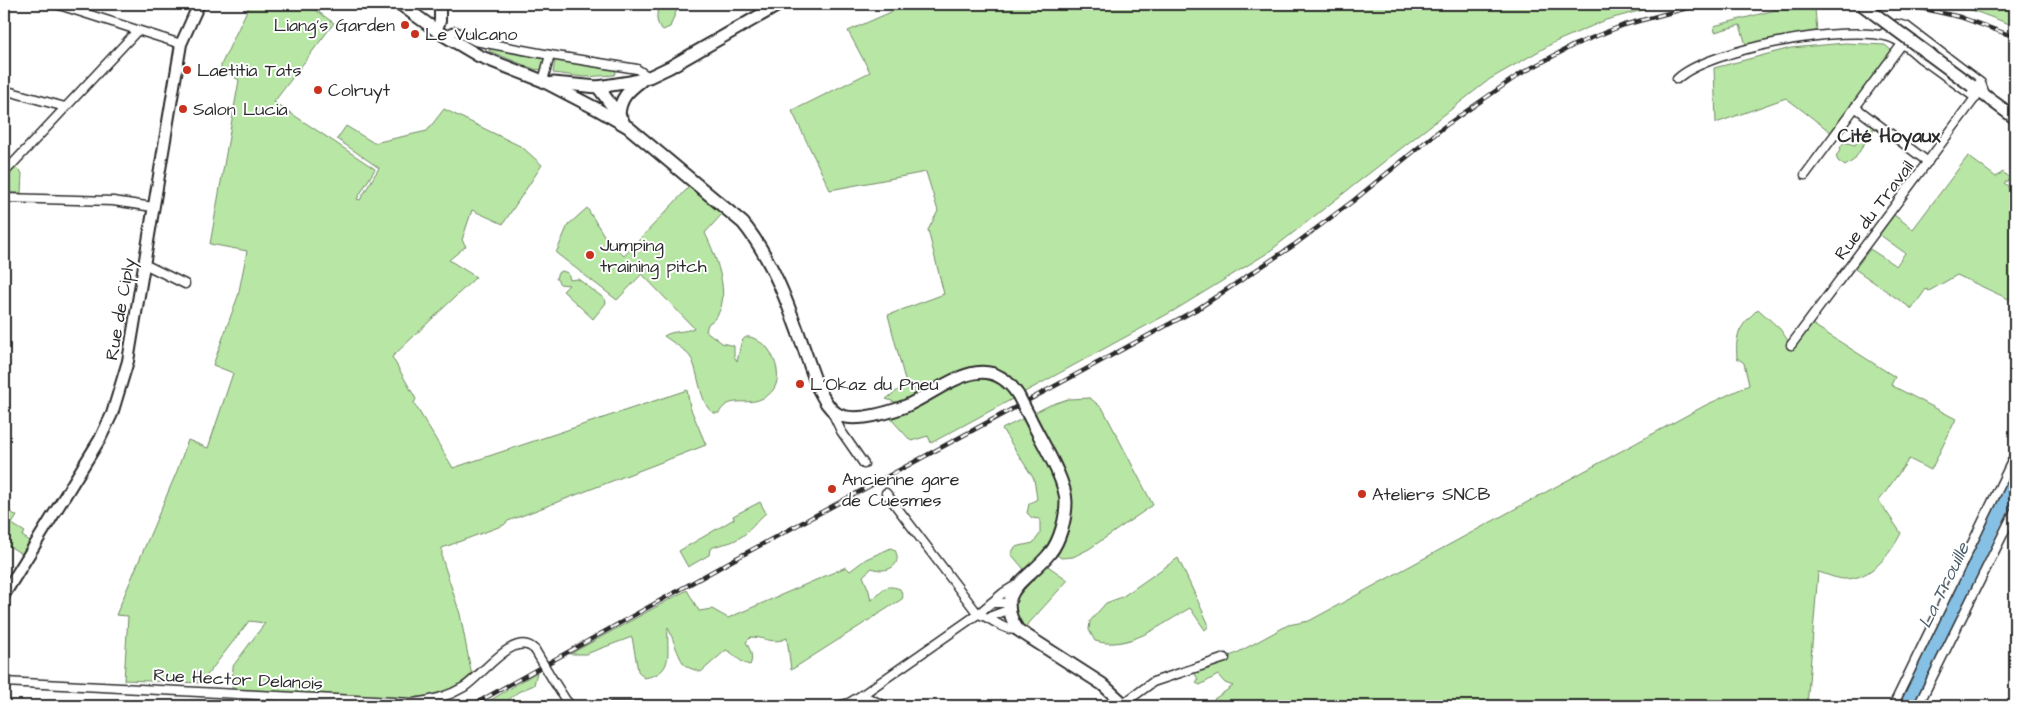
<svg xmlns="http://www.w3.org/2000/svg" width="2019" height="710" viewBox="0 0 2019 710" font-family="'Architects Daughter',sans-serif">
	<rect width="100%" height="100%" fill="#fff"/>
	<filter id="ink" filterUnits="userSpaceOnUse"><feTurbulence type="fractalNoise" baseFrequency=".02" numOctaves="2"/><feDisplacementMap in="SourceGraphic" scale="10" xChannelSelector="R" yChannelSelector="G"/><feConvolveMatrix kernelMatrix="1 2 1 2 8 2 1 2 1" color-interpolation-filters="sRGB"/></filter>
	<g filter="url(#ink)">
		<g fill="#b8e6a4" stroke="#728868">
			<path d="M250 4H307L334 23 274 102 375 169 357 199 360 200 379 168 337 139 346 126 374 143 427 131 444 109 522 147 542 165 503 224 472 210 462 240 466 246 449 260 476 277 392 357 416 399 414 403 453 468 687 390 690 407 706 445 508 521 504 525 442 548V558L460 614 472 676 467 685 432 700 232 695 233 666 265 623 249 621 201 683 124 680 128 616 116 615 177 471 188 440 208 448 233 373 213 365 238 296 247 251 210 244 239 80 221 69V65Z"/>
			<path d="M659 4H679L670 27 663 30C654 22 657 14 659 4Z"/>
			<path d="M909 4H1664L1606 20 1555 42 1490 79 1266 254 1175 310 1023 393C1016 384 1004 367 991 368 987 368 983 371 979 372L999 381 1016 397 931 443 928 436 911 441 891 419 906 406 886 399 906 384 888 315 944 294 928 230 938 211 926 172 830 190 792 111 870 72 848 31Z"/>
			<path d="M1947 4H2015V26L1969 9Z"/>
			<path d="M1815 9 1817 31 1780 37 1746 45 1740 25 1715 32 1714 26 1775 10Z"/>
			<path d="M1845 43 1885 45 1892 51 1832 133 1786 98 1716 123 1714 68 1791 48Z"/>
			<path d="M490 47 546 57 542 70 534 69 489 51Z"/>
			<path d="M555 60 614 70 616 72 614 75 584 77 553 73Z"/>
			<path d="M1871 124 1875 127 1854 160 1845 166 1838 161 1836 156 1841 149 1840 148 1844 142 1855 145Z"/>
			<path d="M1968 156 1996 177 2003 172 2010 179 2004 183 2015 191V302L1957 275 1929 291 1926 289 1912 309 1855 269 1870 249 1896 266 1905 253 1876 232 1890 212 1913 229Z"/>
			<path d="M15 166 22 173 21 193H4V177Z"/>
			<path d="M689 187 722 214 705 233C716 256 737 307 708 324L706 331 722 343 734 346V356L737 361C741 349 739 329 757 340 761 343 767 346 769 350 780 367 783 390 761 399 746 406 729 395 719 413 701 418 699 370 691 358 686 350 672 342 664 336 673 330 684 333 694 328L642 274 617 300 556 253 568 225 587 208 605 237 624 256Z"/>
			<path d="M562 271 568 273 570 280 578 279 605 299 606 303 593 319 563 291 569 285 560 284 556 278 558 273Z"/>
			<path d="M1758 309 1780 329 1791 345 1809 322 1895 377 1891 385 1956 419 1931 470 1909 459 1879 501 1901 533C1890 555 1871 579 1845 579 1835 579 1827 574 1818 572L1807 706 1778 704V706H1204L1233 686 1225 683 1218 675 1200 685 1196 683 1198 679 1192 669 1235 654 1288 625 1309 621 1704 406 1749 385 1744 363 1737 358C1735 333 1740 326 1758 309Z"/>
			<path d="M1090 398 1103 409 1153 505 1089 549 1073 557 1061 558 1052 551 1042 562 1068 580 1021 632 1008 610 1028 574 1011 554 1015 547 1033 543 1040 534V519L1032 518 1027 513 1029 504 1037 499 1034 479 1002 429 1050 405 1068 399Z"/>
			<path d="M760 502 766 513C756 521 750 532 739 538 729 545 720 543 710 549L709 555 688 567 679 551 734 519 733 516Z"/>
			<path d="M4 508 17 516 12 524 25 532 22 536 30 541 22 554 4 543Z"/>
			<path d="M891 548 895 550C903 566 887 574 872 568L863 576 869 591 871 601C882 591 884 583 900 589L903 596 902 599 791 670 787 638C773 645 765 637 751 637L746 642C750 649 754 657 750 665 739 663 736 654 726 650L701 672C696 670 690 669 686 666 680 662 672 636 668 627 666 651 676 673 644 678L638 671 632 637 586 654H570L687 590 699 611 712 609 728 618 846 567 850 571 866 559Z"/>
			<path d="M1178 558 1208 623V627L1205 630 1190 608C1162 624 1129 651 1095 641L1089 630 1090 621 1106 603 1122 597Z"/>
			<path d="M537 672 534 685 518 692 501 706H481Z"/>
		</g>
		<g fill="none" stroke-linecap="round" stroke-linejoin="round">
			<path stroke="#86c0e5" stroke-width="14" d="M1905 706 2015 481"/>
			<g stroke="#2b2b2b" stroke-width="11">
				<g id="minor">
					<path d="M56 4 181 44"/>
					<path d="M1881 35 1897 24 1906 26 1981 83 1986 97"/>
					<path d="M444 36 455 31 475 41 550 55 637 69 649 77"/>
					<path d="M1677 79C1708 49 1847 24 1889 37 1901 41 1911 50 1920 58 1939 71 1957 85 1976 98"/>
					<path d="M543 81 550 55"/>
					<path d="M4 90 65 107"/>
					<path d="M1855 107 1928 162"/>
					<path d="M4 173 137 31"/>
					<path d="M1805 175 1902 44"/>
					<path d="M4 198 113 201 153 207"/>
					<path d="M144 264 185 284"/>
					<path d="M1791 345 1978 94"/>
					<path d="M831 410 841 431 864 464"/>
					<path d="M886 493 978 614C992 618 1004 631 1018 630"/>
					<path d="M991 603 1003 593 1016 585"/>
					<path d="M989 617 1008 610"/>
					<path d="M553 680 565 699 571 706"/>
					<path d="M4 682 413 703C432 701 449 696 464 687 482 676 515 628 535 650"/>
					<path d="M862 695 885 706"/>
					<path d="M1123 704 1153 682 1225 658"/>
					<path d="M612 706H698"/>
					<path d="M837 706 849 703 862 695 978 614 991 603H1008"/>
					<path d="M1893 706 2015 455"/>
					<path d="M1918 706 2015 510"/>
				</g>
			</g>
			<g stroke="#2b2b2b" stroke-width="14">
				<g id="tertiary">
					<path d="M436 31 440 21V4"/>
					<path d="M4 595 100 439 112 414 128 361 181 44 199 4"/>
				</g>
			</g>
			<g stroke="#2b2b2b" stroke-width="15">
				<g id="secondary">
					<path d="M400 4 440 33 479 56 543 81 597 109 628 127 743 223C780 268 798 335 818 388 823 397 827 407 836 413 844 419 856 418 865 417 879 415 893 411 906 406 944 389 986 346 1018 395"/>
					<path d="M553 83 598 87 630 82 649 77 670 67 780 4"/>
					<path d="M1972 86 2015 118"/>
					<path d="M598 87 623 121"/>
					<path d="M619 115C620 98 628 91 641 81"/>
					<path d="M1030 418C1040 439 1066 480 1066 502 1066 518 1060 541 1050 553 1029 580 992 591 1018 630L1102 684 1126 706"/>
				</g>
			</g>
			<use href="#minor" stroke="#fff" stroke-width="8"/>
			<use href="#tertiary" stroke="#fff" stroke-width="10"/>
			<use href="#secondary" stroke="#fff" stroke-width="11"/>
			<g stroke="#2b2b2b" stroke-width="4.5">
				<g id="rail">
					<path d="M1903 4 1960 17 2015 37"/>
					<path d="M471 706 733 560 1199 308 1294 245 1353 201 1445 126 1520 74 1574 45 1624 25 1687 8 1709 4"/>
				</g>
			</g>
			<use href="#rail" stroke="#fff" stroke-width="2.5" stroke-dasharray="8" stroke-linecap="butt"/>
			<g stroke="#2b2b2b" stroke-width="11" stroke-linecap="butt">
				<path id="minor-bridge" d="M535 650 553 680"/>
			</g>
			<g stroke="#2b2b2b" stroke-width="15" stroke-linecap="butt">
				<g id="secondary-bridge">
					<path d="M1861 4 1972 86"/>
					<path d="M1018 395 1030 418"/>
				</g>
			</g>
			<use href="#minor-bridge" stroke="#fff" stroke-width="8"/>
			<use href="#secondary-bridge" stroke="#fff" stroke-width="11"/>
		</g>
	</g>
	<g fill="#c8321e" stroke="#fff" stroke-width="2">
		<circle cx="405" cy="25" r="5"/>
		<circle cx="415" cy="34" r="5"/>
		<circle cx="187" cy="70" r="5"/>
		<circle cx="318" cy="90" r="5"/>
		<circle cx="183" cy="109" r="5"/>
		<circle cx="590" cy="255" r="5"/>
		<circle cx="800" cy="384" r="5"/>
		<circle cx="832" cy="489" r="5"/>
		<circle cx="1362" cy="494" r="5"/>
	</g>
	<g text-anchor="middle" stroke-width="4" stroke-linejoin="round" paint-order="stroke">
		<g font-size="18" fill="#2b2b2b" stroke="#fff" text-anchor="start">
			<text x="395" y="31" text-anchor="end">Liang's Garden</text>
			<text x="425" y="40">Le Vulcano</text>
			<text x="197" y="76">Laetitia Tats</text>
			<text x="328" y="96">Colruyt</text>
			<text x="193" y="115">Salon Lucia</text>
			<text x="600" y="251">Jumping<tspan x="600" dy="21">training pitch</tspan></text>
			<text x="810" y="390">L'Okaz du Pneu</text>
			<text x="842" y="485">Ancienne gare<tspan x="842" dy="21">de Cuesmes</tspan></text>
			<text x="1372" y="500">Ateliers SNCB</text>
		</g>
		<g font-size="18" fill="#2b2b2b" stroke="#fff">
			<text transform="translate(1874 210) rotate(-53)" y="6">Rue du Travail</text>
			<text transform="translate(120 309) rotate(-80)" y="6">Rue de Ciply</text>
			<text transform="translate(238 679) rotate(3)" y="6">Rue Hector Delanois</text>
		</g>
		<g font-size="19" font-weight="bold" fill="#2b2b2b" stroke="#fff">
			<text x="1889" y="142">Cité Hoyaux</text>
		</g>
		<g font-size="19" font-style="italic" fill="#4b5f6c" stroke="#fff">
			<text transform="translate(1943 585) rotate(-64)" y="7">La Trouille</text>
		</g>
	</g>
	<rect width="2019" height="710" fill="none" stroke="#fff" stroke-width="20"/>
	<rect x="10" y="10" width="1999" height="690" fill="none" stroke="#2b2b2b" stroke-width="2" filter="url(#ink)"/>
</svg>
